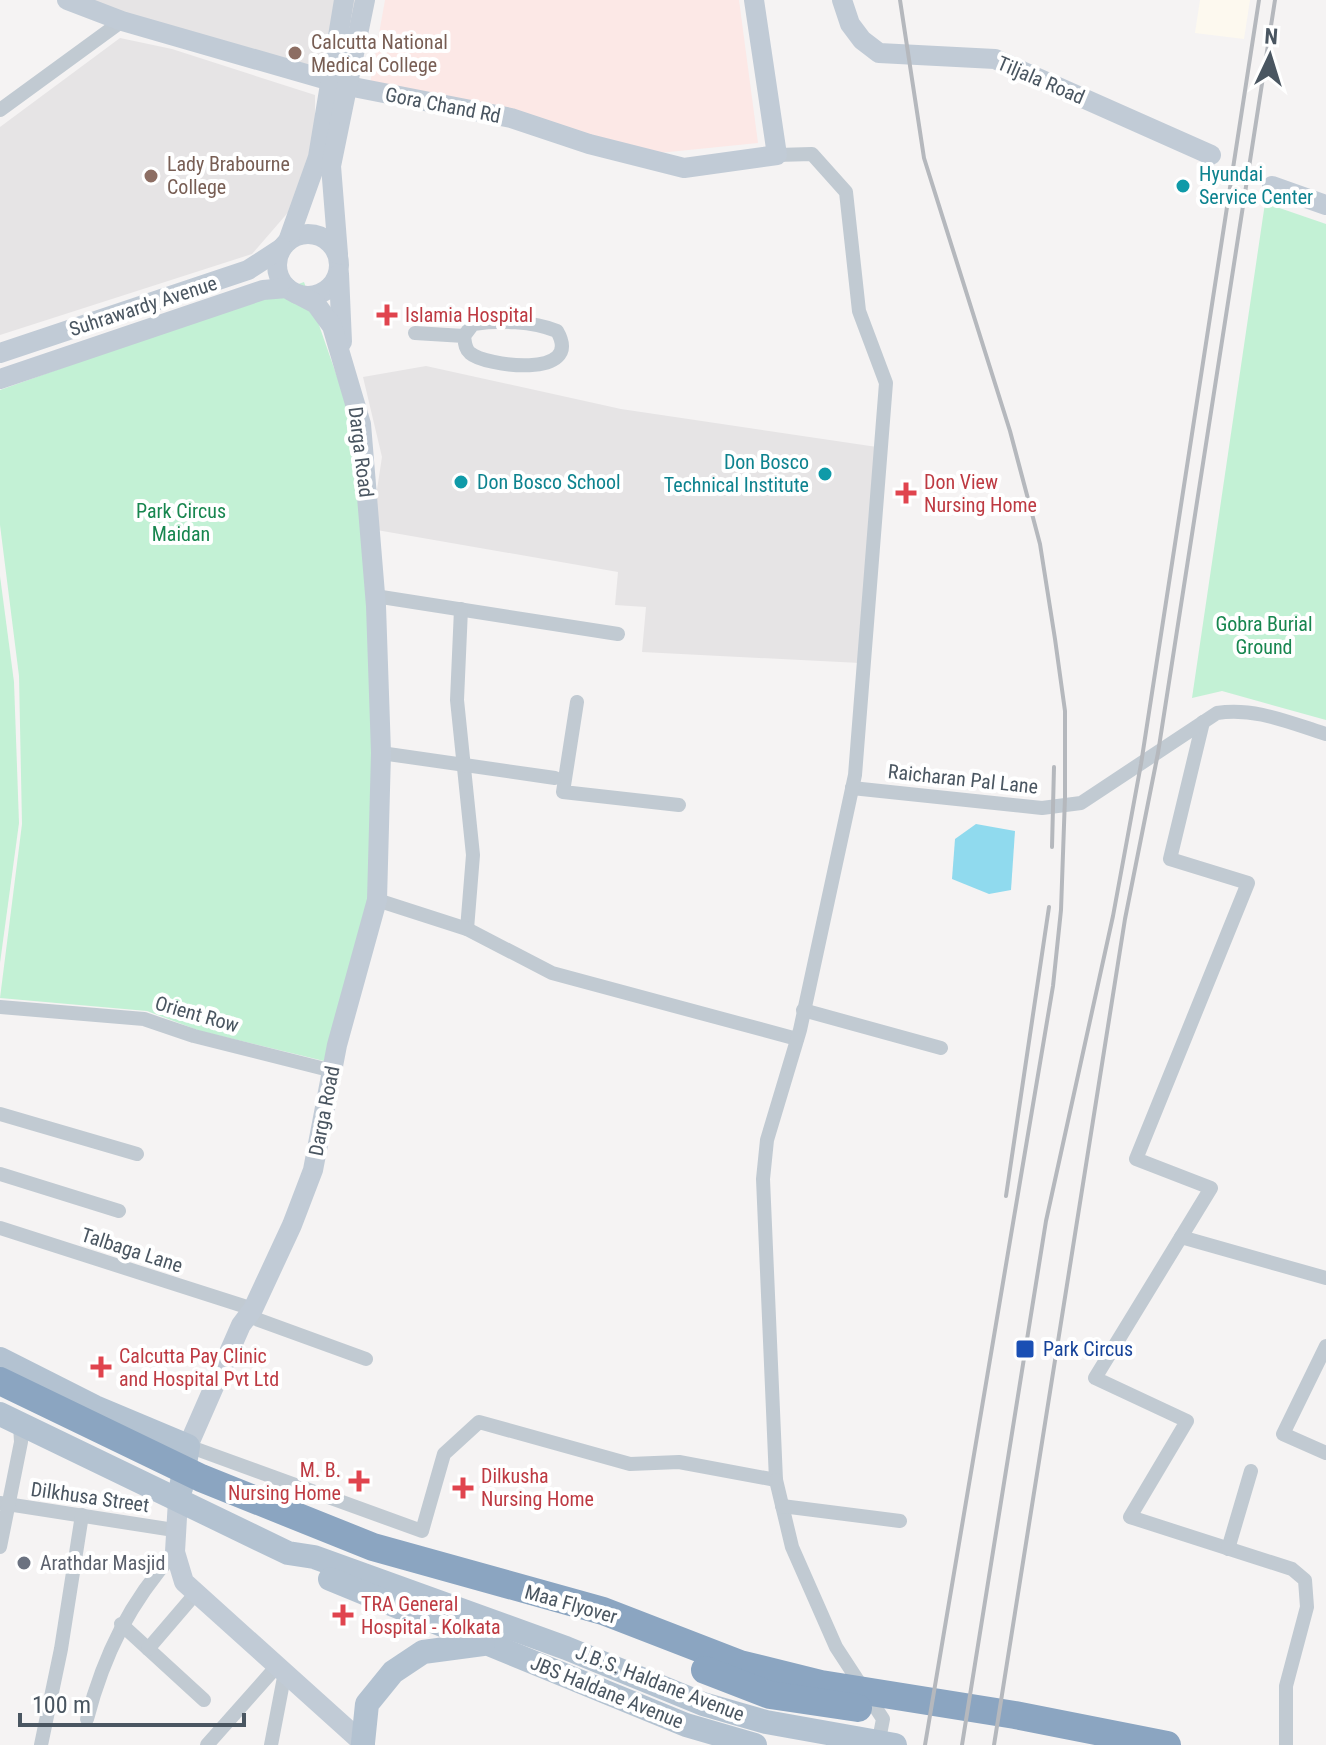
<svg xmlns="http://www.w3.org/2000/svg" width="1326" height="1745" viewBox="0 0 1326 1745" font-family="'Roboto Condensed',sans-serif">
	<rect width="100%" height="100%" fill="#f5f3f3"/>
	<path fill="#fdf9ef" d="M1200 0H1250L1244 39 1195 33Z"/>
	<g fill="#e6e4e5">
		<path d="M67 0H366L348 86Z"/>
		<path d="M120 38 172 49 315 95V143L291 209 252 254 0 335V127Z"/>
		<path d="M426 366 621 409 877 447 860 663 642 652 646 607 615 605 618 572 371 529 382 457 363 377Z"/>
	</g>
	<path fill="#fce8e6" d="M385 0H739L758 143 639 155 370 84Z"/>
	<g fill="#c3f1d5">
		<path d="M1265 203 1326 224V720L1222 691 1192 698Z"/>
		<path d="M304 282 356 431 381 762 368 910 324 1061 200 1031 147 1011 0 998 22 824 19 676 0 525V390Z"/>
		<path d="M0 576 14 682 19 823 0 963Z"/>
	</g>
	<path fill="#90daee" d="M976 824 1015 831 1011 890 989 894 952 879 955 839Z"/>
	<g fill="none" stroke-linecap="round" stroke-linejoin="round">
		<g stroke="#c1cad2" stroke-width="14">
			<path d="M0 110 122 21"/>
			<path d="M415 333 464 336 473 324C500 320 532 321 557 331 585 380 484 366 470 353 465 349 465 343 464 336"/>
			<path d="M375 596 618 634"/>
			<path d="M461 609 457 700 473 855 467 929"/>
			<path d="M577 702 563 792 679 805"/>
			<path d="M1203 722 1170 859 1248 883 1136 1159 1211 1188 1095 1378 1187 1421 1130 1517 1292 1569 1305 1580 1307 1607 1286 1686V1745"/>
			<path d="M381 753 555 778"/>
			<path d="M852 788 1042 808 1081 803 1217 713C1255 707 1290 723 1326 734"/>
			<path d="M377 900 467 929 552 973 797 1039"/>
			<path d="M0 1007 144 1019 194 1036 333 1071"/>
			<path d="M803 1010 941 1048"/>
			<path d="M0 1114 137 1154"/>
			<path d="M0 1174 119 1211"/>
			<path d="M0 1228 253 1309"/>
			<path d="M1181 1237 1326 1278"/>
			<path d="M248 1316 366 1359"/>
			<path d="M1326 1346 1283 1434 1326 1453"/>
			<path d="M188 1446 422 1531 444 1454 479 1422 630 1464 679 1462 776 1480 763 1179 767 1140 800 1030 855 775 886 383 859 311 846 192 812 154 777 155"/>
			<path d="M776 1480 792 1547 836 1647 883 1719 878 1745"/>
			<path d="M0 1503 174 1530"/>
			<path d="M782 1506 900 1521"/>
			<path d="M0 1547 21 1442 20 1424"/>
			<path d="M1228 1549 1251 1471"/>
			<path d="M121 1624 204 1700"/>
			<path d="M148 1649 196 1593"/>
			<path d="M87 1719C104 1654 130 1602 175 1552"/>
			<path d="M41 1745 61 1649 82 1515"/>
			<path d="M207 1745 277 1666"/>
			<path d="M271 1745 285 1672"/>
		</g>
		<g stroke="#c1cbd6" stroke-width="20">
			<path d="M67 0 122 21 348 86 511 118 589 144 684 168 777 155 754 0"/>
			<path d="M842 0 850 24 862 40 879 53 995 59 1211 155"/>
			<path d="M1272 186 1326 205"/>
			<circle cx="308" cy="265" r="31"/>
			<path d="M288 241 318 157 344 0"/>
			<path d="M338 254 331 166 365 0"/>
			<path d="M339 274 342 342"/>
			<path d="M0 353 248 270 282 248"/>
			<path d="M0 379 263 290 287 288"/>
			<path d="M188 1446 241 1325 253 1309 292 1225 313 1170 337 1045 377 900 381 753 376 606 361 424 332 326 316 304 297 294"/>
			<path d="M178 1500 175 1552 184 1582 365 1745"/>
		</g>
		<g stroke="#b3c2d1" stroke-width="24">
			<path d="M0 1359 95 1407 188 1446 181 1488"/>
			<path d="M0 1414 288 1553 314 1557 566 1648 703 1704 766 1722 895 1745"/>
			<path d="M330 1579 686 1725 755 1745"/>
			<path d="M363 1743 367 1704 393 1672 423 1652 483 1644"/>
		</g>
		<g stroke="#8ba5c1" stroke-width="28">
			<path d="M0 1381 201 1478 373 1547 603 1611 740 1664 821 1684 1015 1715 1167 1745"/>
			<path d="M705 1670 770 1695 858 1708"/>
		</g>
		<g stroke="#b5b8bd" stroke-width="4">
			<path d="M900 0 924 158 1010 431 1040 544 1055 639 1065 711V797L1061 910 1053 986 925 1745"/>
			<path d="M1052 847 1054 767"/>
			<path d="M1006 1196 1049 907"/>
			<path d="M962 1745 1046 1221 1113 916 1141 764 1259 0"/>
			<path d="M994 1745 1125 919 1158 753 1275 0"/>
		</g>
	</g>
	<g fill="#8d6e63" stroke="#fff" stroke-width="3">
		<circle cx="295" cy="53" r="8"/>
		<circle cx="151" cy="176" r="8"/>
	</g>
	<g fill="#0f9aa8" stroke="#fff" stroke-width="3">
		<circle cx="1183" cy="186" r="8"/>
		<circle cx="825" cy="474" r="8"/>
		<circle cx="461" cy="482" r="8"/>
	</g>
	<g fill="#e0444e" stroke="#fff" stroke-width="3">
		<path d="M383 303h8v8h8v8h-8v8h-8v-8h-8v-8h8z"/>
		<path d="M902 481h8v8h8v8h-8v8h-8v-8h-8v-8h8z"/>
		<path d="M97 1355h8v8h8v8h-8v8h-8v-8h-8v-8h8z"/>
		<path d="M355 1469h8v8h8v8h-8v8h-8v-8h-8v-8h8z"/>
		<path d="M459 1476h8v8h8v8h-8v8h-8v-8h-8v-8h8z"/>
		<path d="M339 1603h8v8h8v8h-8v8h-8v-8h-8v-8h8z"/>
	</g>
	<rect fill="#1a4fb4" stroke="#fff" stroke-width="3" x="1015" y="1339" width="20" height="20" rx="4"/>
	<circle fill="#6b7280" stroke="#fff" stroke-width="3" cx="24" cy="1563" r="8"/>
	<g text-anchor="middle" stroke-width="8" stroke-linejoin="round" paint-order="stroke">
		<g font-size="20" fill="#785e54" stroke="#fff" text-anchor="start">
			<text x="311" y="49">Calcutta National<tspan x="311" dy="23">Medical College</tspan></text>
			<text x="167" y="171">Lady Brabourne<tspan x="167" dy="23">College</tspan></text>
		</g>
		<g font-size="20" fill="#4a5661" stroke="#fff">
			<text transform="translate(1041 80) rotate(23)" y="7">Tiljala Road</text>
			<text transform="translate(443 105) rotate(11)" y="7">Gora Chand Rd</text>
			<text transform="translate(143 306) rotate(-18)" y="7">Suhrawardy Avenue</text>
			<text transform="translate(361 452) rotate(83)" y="7">Darga Road</text>
			<text transform="translate(963 779) rotate(6)" y="7">Raicharan Pal Lane</text>
			<text transform="translate(197 1014) rotate(16)" y="7">Orient Row</text>
			<text transform="translate(324 1111) rotate(-79)" y="7">Darga Road</text>
			<text transform="translate(132 1250) rotate(18)" y="7">Talbaga Lane</text>
			<text transform="translate(90 1497) rotate(8)" y="7">Dilkhusa Street</text>
			<text transform="translate(571 1604) rotate(16)" y="7">Maa Flyover</text>
			<text transform="translate(660 1683) rotate(21)" y="7">J.B.S. Haldane Avenue</text>
			<text transform="translate(607 1692) rotate(22)" y="7">JBS Haldane Avenue</text>
		</g>
		<g font-size="20" fill="#0d838f" stroke="#fff" text-anchor="start">
			<text x="1199" y="181">Hyundai<tspan x="1199" dy="23">Service Center</tspan></text>
			<text x="809" y="469" text-anchor="end">Don Bosco<tspan x="809" dy="23">Technical Institute</tspan></text>
			<text x="477" y="489">Don Bosco School</text>
		</g>
		<g font-size="20" fill="#be3a42" stroke="#fff" text-anchor="start">
			<text x="405" y="322">Islamia Hospital</text>
			<text x="924" y="489">Don View<tspan x="924" dy="23">Nursing Home</tspan></text>
			<text x="119" y="1363">Calcutta Pay Clinic<tspan x="119" dy="23">and Hospital Pvt Ltd</tspan></text>
			<text x="341" y="1477" text-anchor="end">M. B.<tspan x="341" dy="23">Nursing Home</tspan></text>
			<text x="481" y="1483">Dilkusha<tspan x="481" dy="23">Nursing Home</tspan></text>
			<text x="361" y="1611">TRA General<tspan x="361" dy="23">Hospital - Kolkata</tspan></text>
		</g>
		<g font-size="20" fill="#17864f" stroke="#fff">
			<text x="181" y="518">Park Circus<tspan x="181" dy="23">Maidan</tspan></text>
			<text x="1264" y="631">Gobra Burial<tspan x="1264" dy="23">Ground</tspan></text>
		</g>
		<g font-size="20" fill="#164399" stroke="#fff" text-anchor="start">
			<text x="1043" y="1356">Park Circus</text>
		</g>
		<g font-size="20" fill="#5b616d" stroke="#fff" text-anchor="start">
			<text x="40" y="1570">Arathdar Masjid</text>
		</g>
	</g>
	<g transform="translate(1270 56) rotate(4)" stroke="#ffffff" stroke-width="6" paint-order="stroke">
	<path d="M0-6L14 30L0 20L-14 30Z" fill="#4a5661"/>
	<text y="-12" font-size="22" font-weight="bold" text-anchor="middle" fill="#4a5661">N</text>
	</g>
	<path d="M20 1713v12h224v-12" fill="none" stroke="#4a5661" stroke-width="4"/>
	<text x="32" y="1713" font-size="24" fill="#4a5661" stroke="#ffffff" stroke-width="6" paint-order="stroke">100 m</text>
</svg>
